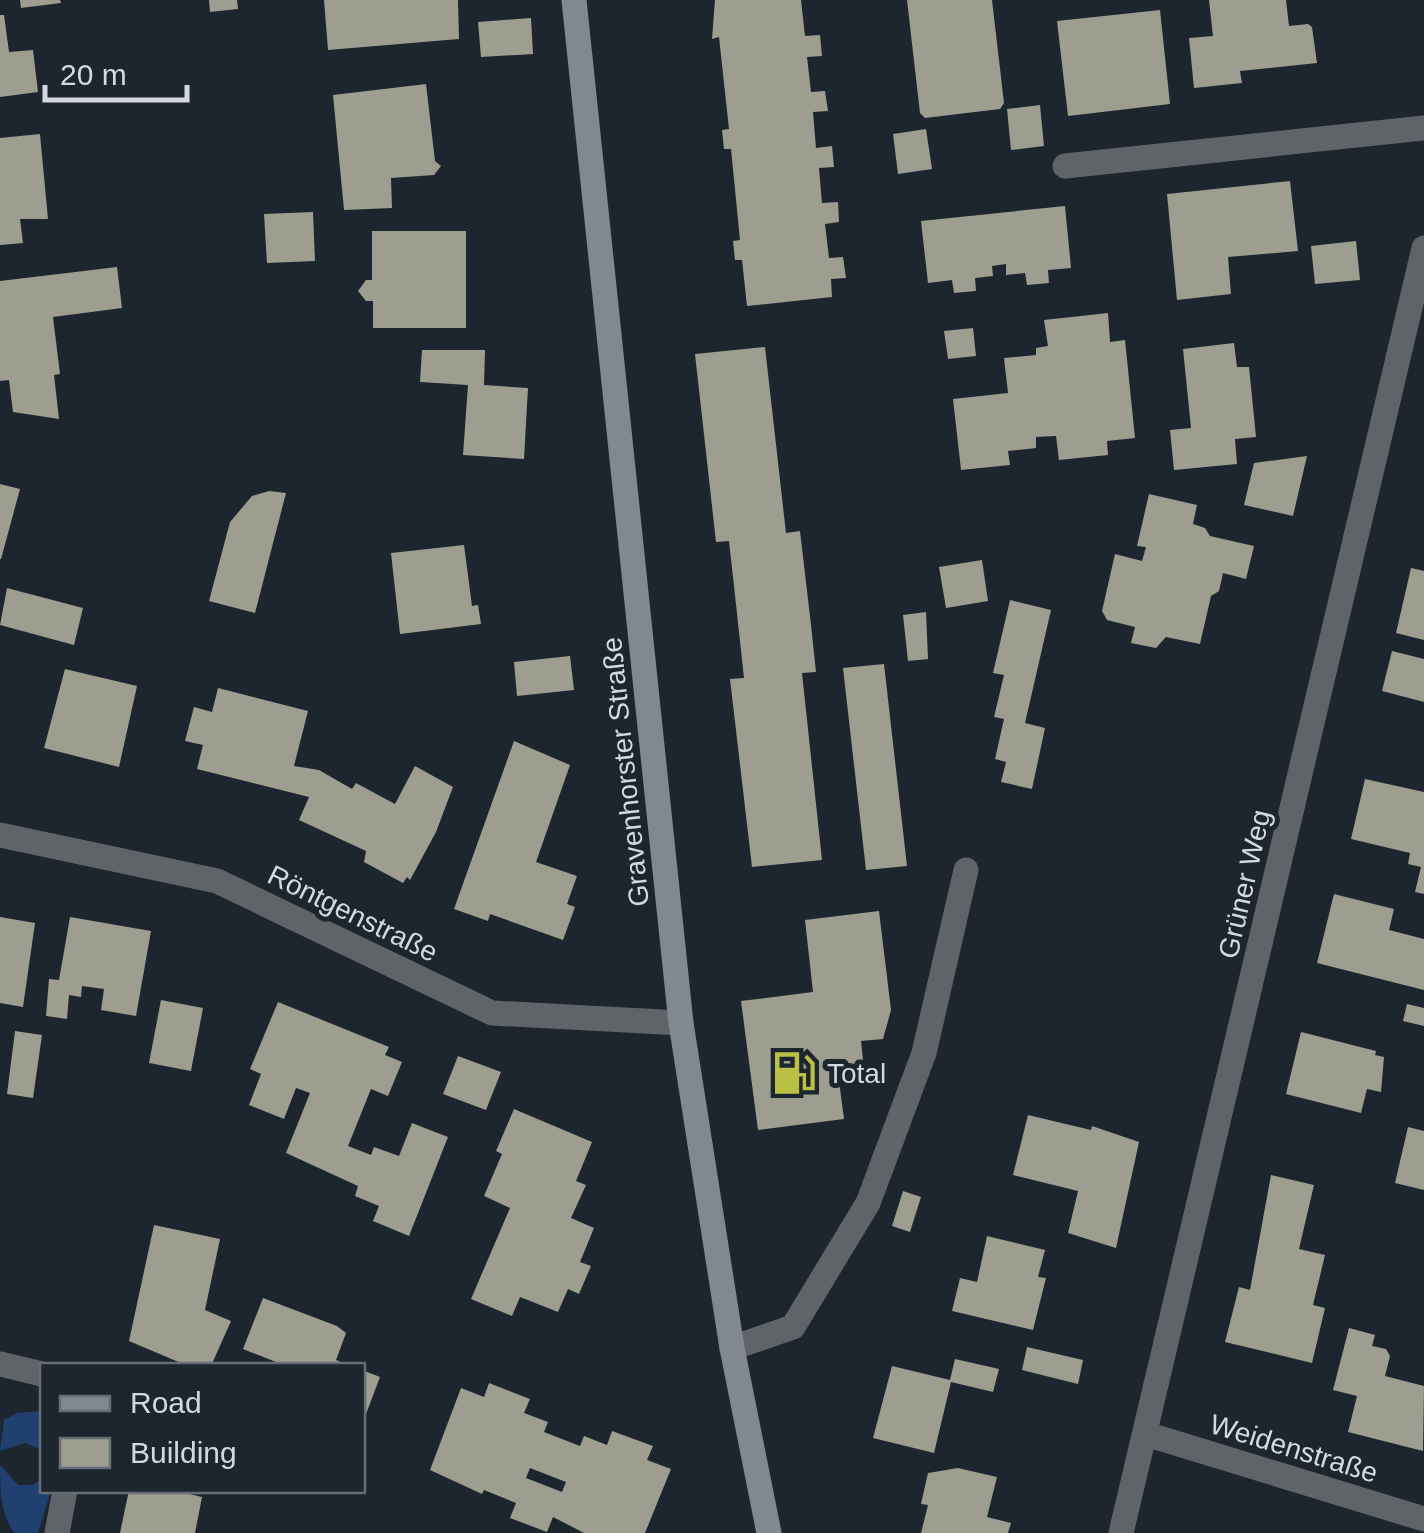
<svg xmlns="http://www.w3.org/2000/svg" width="1424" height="1533" viewBox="0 0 1424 1533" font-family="Arial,sans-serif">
	<rect width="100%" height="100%" fill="#1d252f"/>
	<g fill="#20406f">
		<path d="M42 1411V1450L25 1443 0 1451 4 1420 17 1413Z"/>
		<path d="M0 1465 18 1485H32L42 1479V1490L51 1491 38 1533H15C0 1516 0 1488 0 1465Z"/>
	</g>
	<g fill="#9d9e8f" fill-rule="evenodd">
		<path d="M20 0H60L61 3 21 8Z"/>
		<path d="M209 0H237L238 9 210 12Z"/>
		<path d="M324 0H458L459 39 328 50Z"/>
		<path d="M715 0H801L805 36 820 35 822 56 807 57 811 92 825 91 828 111 813 112 816 148 832 146 834 167 819 168 822 203 838 202 839 222 825 224 829 258 843 257 846 278 831 279 832 297 747 306 742 260H735L733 241 740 240 731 149H724L722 130 729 129 719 37 712 39Z"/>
		<path d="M907 0H992L1004 103 1000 109 925 118 920 113Z"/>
		<path d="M1209 0H1286L1289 26 1308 24 1312 27 1317 63 1240 71 1242 83 1194 88 1189 38 1213 36Z"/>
		<path d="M1160 10 1170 104 1068 116 1057 21Z"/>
		<path d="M0 15H4L9 52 33 50 38 92 0 97Z"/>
		<path d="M531 18 533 54 481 57 478 22Z"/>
		<path d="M426 84 435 161 441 166 434 175 391 178 392 208 344 210 333 95Z"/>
		<path d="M1040 105 1044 146 1011 150 1007 109Z"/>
		<path d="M926 129 932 169 898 174 893 134Z"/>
		<path d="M40 134 48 219H20L23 243 0 245V138Z"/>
		<path d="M1290 181 1298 251 1228 257 1231 294 1177 300 1167 194Z"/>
		<path d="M1065 206 1071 268 1048 270 1049 283 1027 285 1025 273 1006 275V264L992 266 993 276 975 278 976 291 954 293 952 280 928 283 921 221Z"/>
		<path d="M313 212 315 261 267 263 264 214Z"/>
		<path d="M372 231H466V328H373V301H366L358 291 366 280H372Z"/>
		<path d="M1356 241 1360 280 1315 284 1311 246Z"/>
		<path d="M117 267 122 308 53 317 60 374 54 375 59 419 13 412 9 380 0 381V281Z"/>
		<path d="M1108 313 1110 342 1125 340 1135 438 1107 441 1108 455 1059 460 1056 436 1036 437V448L1008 451 1010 465 961 470 953 399 1008 393 1004 358 1036 355V348L1048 346 1044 320Z"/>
		<path d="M973 328 976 356 948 359 944 331Z"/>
		<path d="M1234 343 1237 367H1249L1256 437 1235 439 1237 464 1174 470 1170 430 1191 428 1183 349Z"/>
		<path d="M765 347 786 533 800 531 811 625 816 672 802 673 822 860 752 867 730 679 744 678 734 586 729 541 716 542 695 354Z"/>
		<path d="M422 350H485L484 385 528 388 524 459 463 455 468 385 420 382Z"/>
		<path d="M1307 456 1293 516 1244 505 1254 463Z"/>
		<path d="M0 484 20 489 1 559H0Z"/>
		<path d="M269 491 286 493 255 613 209 601 230 522 252 496Z"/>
		<path d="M1149 494 1197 505 1193 524 1205 528 1210 536 1254 546 1246 579 1223 573 1219 591 1211 596 1200 644 1166 637 1156 648 1131 643 1135 627 1107 620 1102 611 1115 554 1142 561 1146 547 1137 546Z"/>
		<path d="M464 545 472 606 478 605 481 624 400 634 391 553Z"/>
		<path d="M982 560 988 601 946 608 939 567Z"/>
		<path d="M1411 568 1424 571V640L1396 633Z"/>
		<path d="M7 588 83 608 74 645 0 625Z"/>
		<path d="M1010 600 1051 610 1025 723 1045 728 1032 789 1001 782 1006 762 995 759 1004 719 994 717 1004 675 993 673Z"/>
		<path d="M926 612 928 659 908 661 903 615Z"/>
		<path d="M1392 651 1424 659V702L1382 691Z"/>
		<path d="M570 656 574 690 517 696 514 662Z"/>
		<path d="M884 664 907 866 866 870 843 668Z"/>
		<path d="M65 669 137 686 119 767 44 748Z"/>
		<path d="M218 688 308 711 294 766 319 770 352 789 356 783 395 804 415 766 453 787 436 832 410 880 407 877 403 883 364 862 366 851 299 820 309 797 197 769 203 745 185 741 194 707 212 712Z"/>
		<path d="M514 741 570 765 536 862 577 876 567 904 575 907 563 940 490 914 488 921 454 909Z"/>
		<path d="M1365 779 1424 792V894L1415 892 1421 867 1408 864 1410 853 1351 839Z"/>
		<path d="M1334 894 1394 909 1389 930 1424 939V990L1317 963Z"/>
		<path d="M879 911 891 1010 883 1039 861 1041 865 1078 839 1081 844 1119 758 1130 741 1001 813 992 805 920Z"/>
		<path d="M0 917 35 923 23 1007 0 1003Z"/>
		<path d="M70 917 151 931 136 1016 101 1010 104 989 82 986 81 997 69 995 67 1019 46 1016 49 979 59 980Z"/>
		<path d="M161 1000 203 1008 191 1071 149 1063Z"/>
		<path d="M278 1002 389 1047 385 1055 402 1062 388 1096 371 1089 348 1146 371 1155 374 1147 399 1156 412 1123 448 1137 409 1236 373 1221 379 1206 355 1196 358 1186 286 1153 310 1093 296 1088 284 1119 249 1105 261 1074 250 1069Z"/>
		<path d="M1407 1004 1424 1008V1026L1403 1021Z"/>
		<path d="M15 1031 42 1035 33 1098 7 1094Z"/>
		<path d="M1301 1032 1376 1051 1375 1055 1384 1057 1381 1092 1367 1089 1361 1113 1286 1094Z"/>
		<path d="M458 1056 501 1072 486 1110 443 1094Z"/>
		<path d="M514 1109 592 1142 576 1181 586 1185 571 1218 594 1228 580 1262 591 1266 579 1294 568 1289 558 1312 520 1297 512 1316 471 1299 510 1208 484 1196 502 1154 496 1151Z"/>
		<path d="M1028 1115 1091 1130 1092 1126 1139 1142 1116 1248 1068 1233 1078 1191 1013 1175Z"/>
		<path d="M1408 1127 1424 1131V1190L1395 1183Z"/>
		<path d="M1271 1175 1314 1185 1299 1249 1325 1255 1313 1305 1325 1308 1312 1363 1225 1342 1239 1287 1250 1290Z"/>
		<path d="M903 1191 921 1197 910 1232 892 1226Z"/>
		<path d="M154 1225 220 1239 205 1310 231 1321 211 1366H188L129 1341Z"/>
		<path d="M987 1236 1045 1250 1038 1277 1046 1278 1033 1330 952 1311 960 1278 977 1282Z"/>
		<path d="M263 1298 337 1326 346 1333 336 1360 350 1366H286L243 1349Z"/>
		<path d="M1349 1328 1375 1335 1372 1346 1386 1349 1390 1356 1385 1376 1424 1386 1423 1451 1348 1432 1357 1396 1333 1390Z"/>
		<path d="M1027 1347 1083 1360 1078 1384 1022 1370Z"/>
		<path d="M955 1359 999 1369 993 1392 951 1382 934 1453 873 1438 892 1366 950 1380Z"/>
		<path d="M362 1370 380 1377 363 1422H362Z"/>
		<path d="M489 1383 530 1399 524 1413 548 1422 544 1432 580 1446 584 1436 607 1445 612 1431 653 1446 647 1460 671 1469 645 1533H584L553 1517 547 1532 510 1518 516 1503 484 1490 482 1494 430 1470 461 1388 484 1397ZM530 1468 566 1482 562 1492 526 1478Z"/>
		<path d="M958 1468 997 1477 987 1517 1011 1523 1008 1533H921L928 1505 921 1504 928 1473Z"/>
		<path d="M129 1490H174L202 1497 195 1533H120Z"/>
	</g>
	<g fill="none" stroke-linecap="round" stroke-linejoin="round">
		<path stroke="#606469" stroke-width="25" d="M732 1348 793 1327 868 1203 924 1053 966 870"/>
		<g stroke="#606469" stroke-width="25">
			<path d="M1065 166 1424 128"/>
			<path d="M0 835 217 881 492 1013 681 1023"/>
			<path d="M0 1364 42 1374"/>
			<path d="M1146 1434 1424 1519"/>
			<path d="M57 1533 65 1490"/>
			<path d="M1121 1533 1424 248"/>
		</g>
		<path stroke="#828891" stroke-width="25" d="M574 0 681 1023 732 1348 769 1533"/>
	</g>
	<defs>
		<g id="fuel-bare" transform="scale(3.45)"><path d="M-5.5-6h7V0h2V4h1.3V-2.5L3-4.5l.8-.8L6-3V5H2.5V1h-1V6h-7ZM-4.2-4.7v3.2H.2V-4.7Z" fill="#bac045" stroke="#1d252f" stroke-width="2.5" paint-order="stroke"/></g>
	</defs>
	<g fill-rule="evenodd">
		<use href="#fuel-bare" x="794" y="1073"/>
	</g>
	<g text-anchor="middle" stroke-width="10" stroke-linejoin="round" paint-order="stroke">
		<g font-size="28" fill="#d4d9e0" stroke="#1d252f">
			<text transform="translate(625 772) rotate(-96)" y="10">Gravenhorster Straße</text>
			<text transform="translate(1244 884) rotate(-77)" y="10">Grüner Weg</text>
			<text transform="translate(353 913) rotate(26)" y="10">Röntgenstraße</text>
			<text transform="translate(1294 1448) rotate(17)" y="10">Weidenstraße</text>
		</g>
		<g font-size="28" fill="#d4d9e0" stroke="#1d252f" text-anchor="start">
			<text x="827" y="1083">Total</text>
		</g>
	</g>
	<rect x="40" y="1363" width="325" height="130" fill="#1d252f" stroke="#666d76" stroke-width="2.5"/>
	<rect x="60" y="1396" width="50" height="15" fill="#828891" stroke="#666d76" stroke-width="2.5"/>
	<text x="130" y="1413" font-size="30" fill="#d4d9e0">Road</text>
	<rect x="60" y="1438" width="50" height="30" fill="#9d9e8f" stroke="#666d76" stroke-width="2.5"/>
	<text x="130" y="1463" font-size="30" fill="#d4d9e0">Building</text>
	<path d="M45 85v15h142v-15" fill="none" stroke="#d4d9e0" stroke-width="5"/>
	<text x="60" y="85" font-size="30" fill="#d4d9e0" stroke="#1d252f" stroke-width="8" paint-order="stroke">20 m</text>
</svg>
